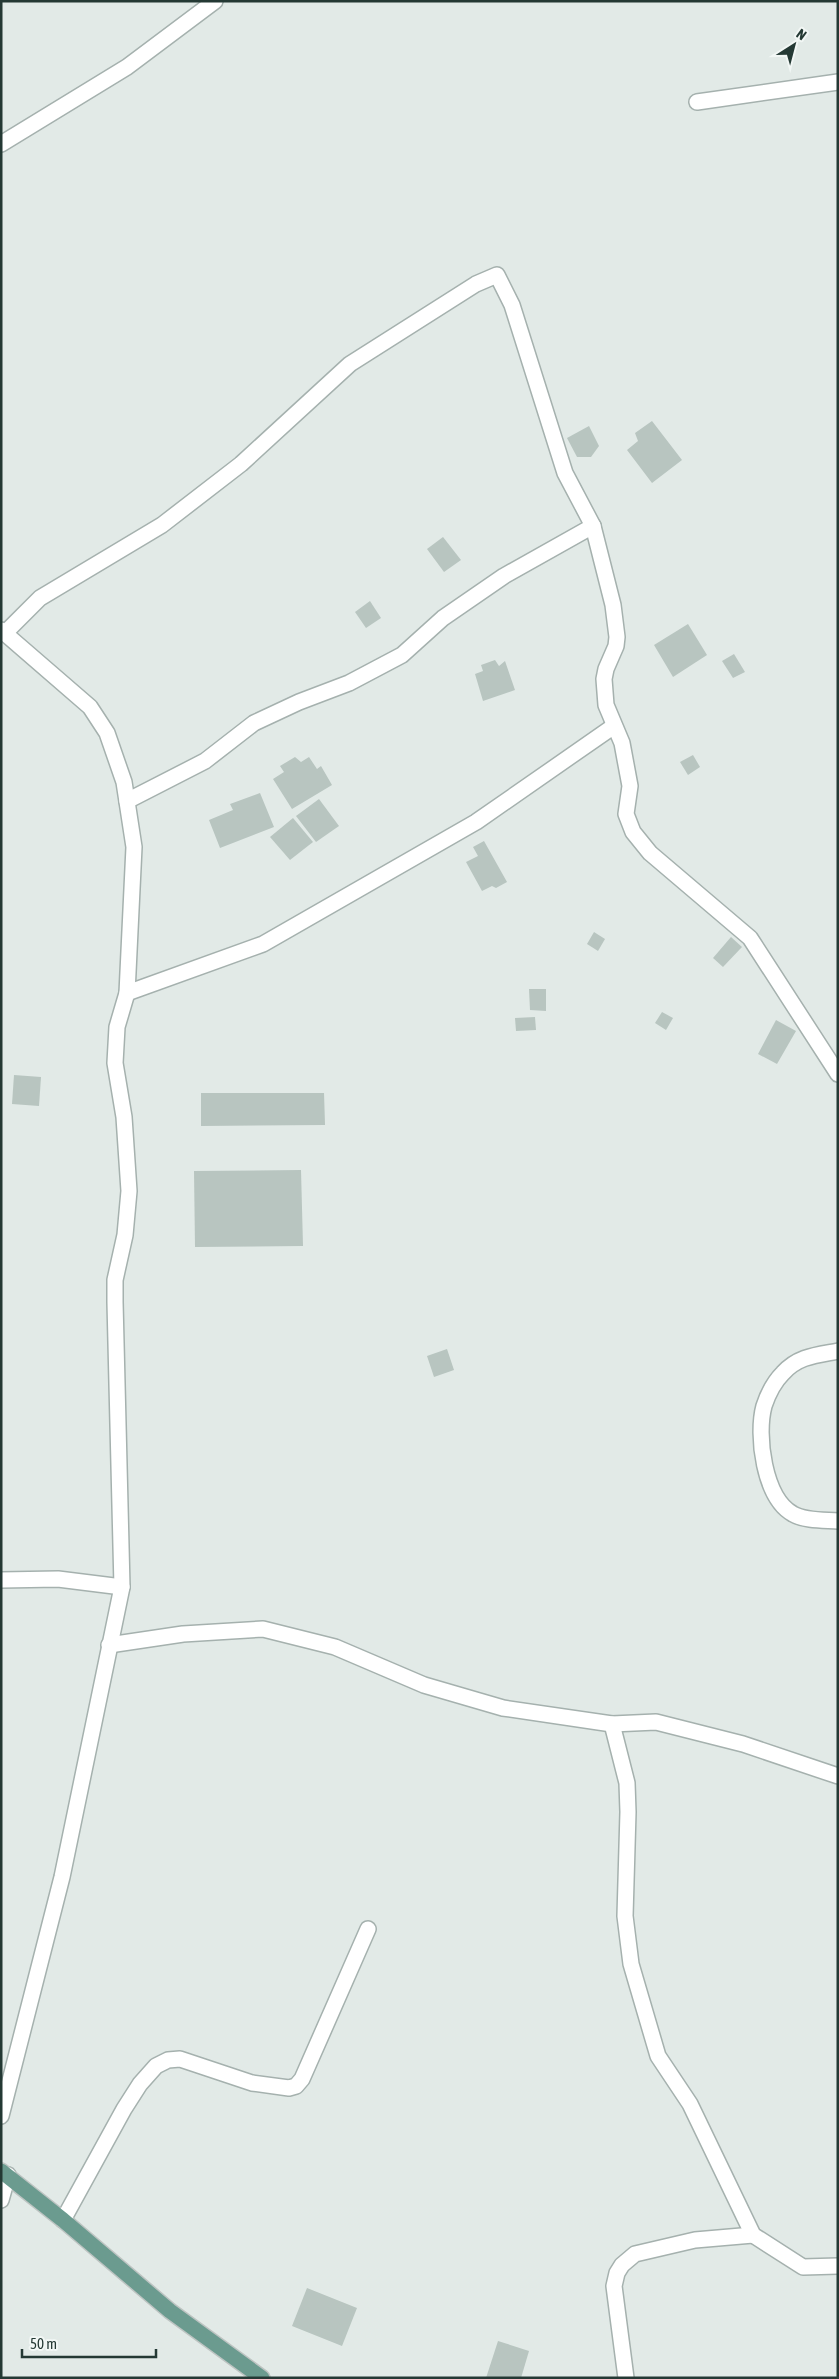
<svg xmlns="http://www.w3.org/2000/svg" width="839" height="2379" viewBox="0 0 839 2379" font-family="'Asap Condensed',sans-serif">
	<rect width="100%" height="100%" fill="#e2eae7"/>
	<g fill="#b8c5c0">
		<path d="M652 421 682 460 652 483 627 450 638 441 635 433Z"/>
		<path d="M589 426 599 446 591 457H577L567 438Z"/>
		<path d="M443 537 461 560 444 572 427 549Z"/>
		<path d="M370 601 381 618 366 628 355 612Z"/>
		<path d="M688 624 707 655 673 677 654 645Z"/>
		<path d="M734 654 745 672 733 678 722 661Z"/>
		<path d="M495 660 499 666 505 661 515 690 483 701 475 674 483 671 481 665Z"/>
		<path d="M693 755 700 767 688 775 680 762Z"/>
		<path d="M295 757 301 762 309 757 317 769 321 766 332 785 292 809 273 779 284 772 280 766Z"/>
		<path d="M260 793 274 827 220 848 209 820 233 810 230 804Z"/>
		<path d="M319 799 339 826 316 842 296 816Z"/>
		<path d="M293 818 313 842 290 860 270 837Z"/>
		<path d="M484 841 507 882 496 888 492 886 482 891 466 862 478 856 473 847Z"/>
		<path d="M594 932 605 939 598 951 587 944Z"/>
		<path d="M731 937 742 947 723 967 713 958Z"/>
		<path d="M529 989H546V1011L530 1010Z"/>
		<path d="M662 1012 673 1018 666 1030 655 1023Z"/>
		<path d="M535 1017 536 1030 516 1031 515 1018Z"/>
		<path d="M776 1020 796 1031 777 1064 758 1054Z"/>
		<path d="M14 1075 41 1077 39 1106 12 1104Z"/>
		<path d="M201 1093H324L325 1125 201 1126Z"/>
		<path d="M301 1170 303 1246 195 1247 194 1171Z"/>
		<path d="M447 1349 454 1370 434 1377 427 1356Z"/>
		<path d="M307 2288 357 2308 342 2346 292 2326Z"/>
		<path d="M498 2341 529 2351 521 2378H486Z"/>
	</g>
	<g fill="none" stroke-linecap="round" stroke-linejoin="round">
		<g stroke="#a5b1ae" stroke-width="18">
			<g id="minor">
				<path d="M697 102 838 82"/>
				<path d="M1 144 127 67 215 1"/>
				<path d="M1 630 90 707 107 733 124 782 134 847 127 993 117 1027 115 1063 124 1117 129 1191 125 1235 115 1280V1302L122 1587 62 1877 1 2116"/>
				<path d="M5 633 40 598 162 525 241 464 350 364 476 284 497 275 512 305 565 473 593 526 613 605 617 637 616 646 606 669 604 679 606 705 622 743 630 786 626 814 633 832 650 853 750 938 838 1074"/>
				<path d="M127 801 205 761 254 723 299 702 349 683 402 655 443 618 504 576 593 526"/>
				<path d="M127 993 263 944 476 822 614 726"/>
				<path d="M838 1351C817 1355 798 1356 783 1373 774 1382 768 1394 764 1406 756 1435 764 1498 793 1514 805 1521 824 1520 838 1521"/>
				<path d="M1 1580 58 1579 122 1587"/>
				<path d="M109 1645 183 1634 263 1629 335 1647 424 1685 503 1708 612 1724 656 1722 743 1744 838 1776"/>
				<path d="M612 1724 627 1783 628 1812 625 1916 631 1964 658 2056 690 2104 753 2235 803 2267 838 2266"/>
				<path d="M1 2200 8 2175"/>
				<path d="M63 2220 124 2109 140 2084 156 2066 168 2060 180 2059 252 2083 289 2088 296 2086 302 2079 368 1929"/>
				<path d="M626 2378 614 2286 617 2273 622 2265 635 2254 695 2240 753 2235"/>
			</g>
		</g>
		<g stroke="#bdc4c2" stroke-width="18">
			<path id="major" d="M1 2171 63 2220 170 2311 262 2378"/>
		</g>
		<use href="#minor" stroke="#fff" stroke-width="15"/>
		<use href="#major" stroke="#6b9b8f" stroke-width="15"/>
	</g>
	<rect width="839" height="2379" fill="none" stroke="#243934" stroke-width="5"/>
	<g transform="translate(794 45) rotate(36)" stroke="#f2f7f5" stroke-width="4" paint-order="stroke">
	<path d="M0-4L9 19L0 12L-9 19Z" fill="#243934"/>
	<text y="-8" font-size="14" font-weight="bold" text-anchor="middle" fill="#243934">N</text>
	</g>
	<path d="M22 2349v8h134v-8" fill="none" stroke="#243934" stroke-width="2.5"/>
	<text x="30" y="2349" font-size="15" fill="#243934" stroke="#f2f7f5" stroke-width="4" paint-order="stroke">50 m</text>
</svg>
